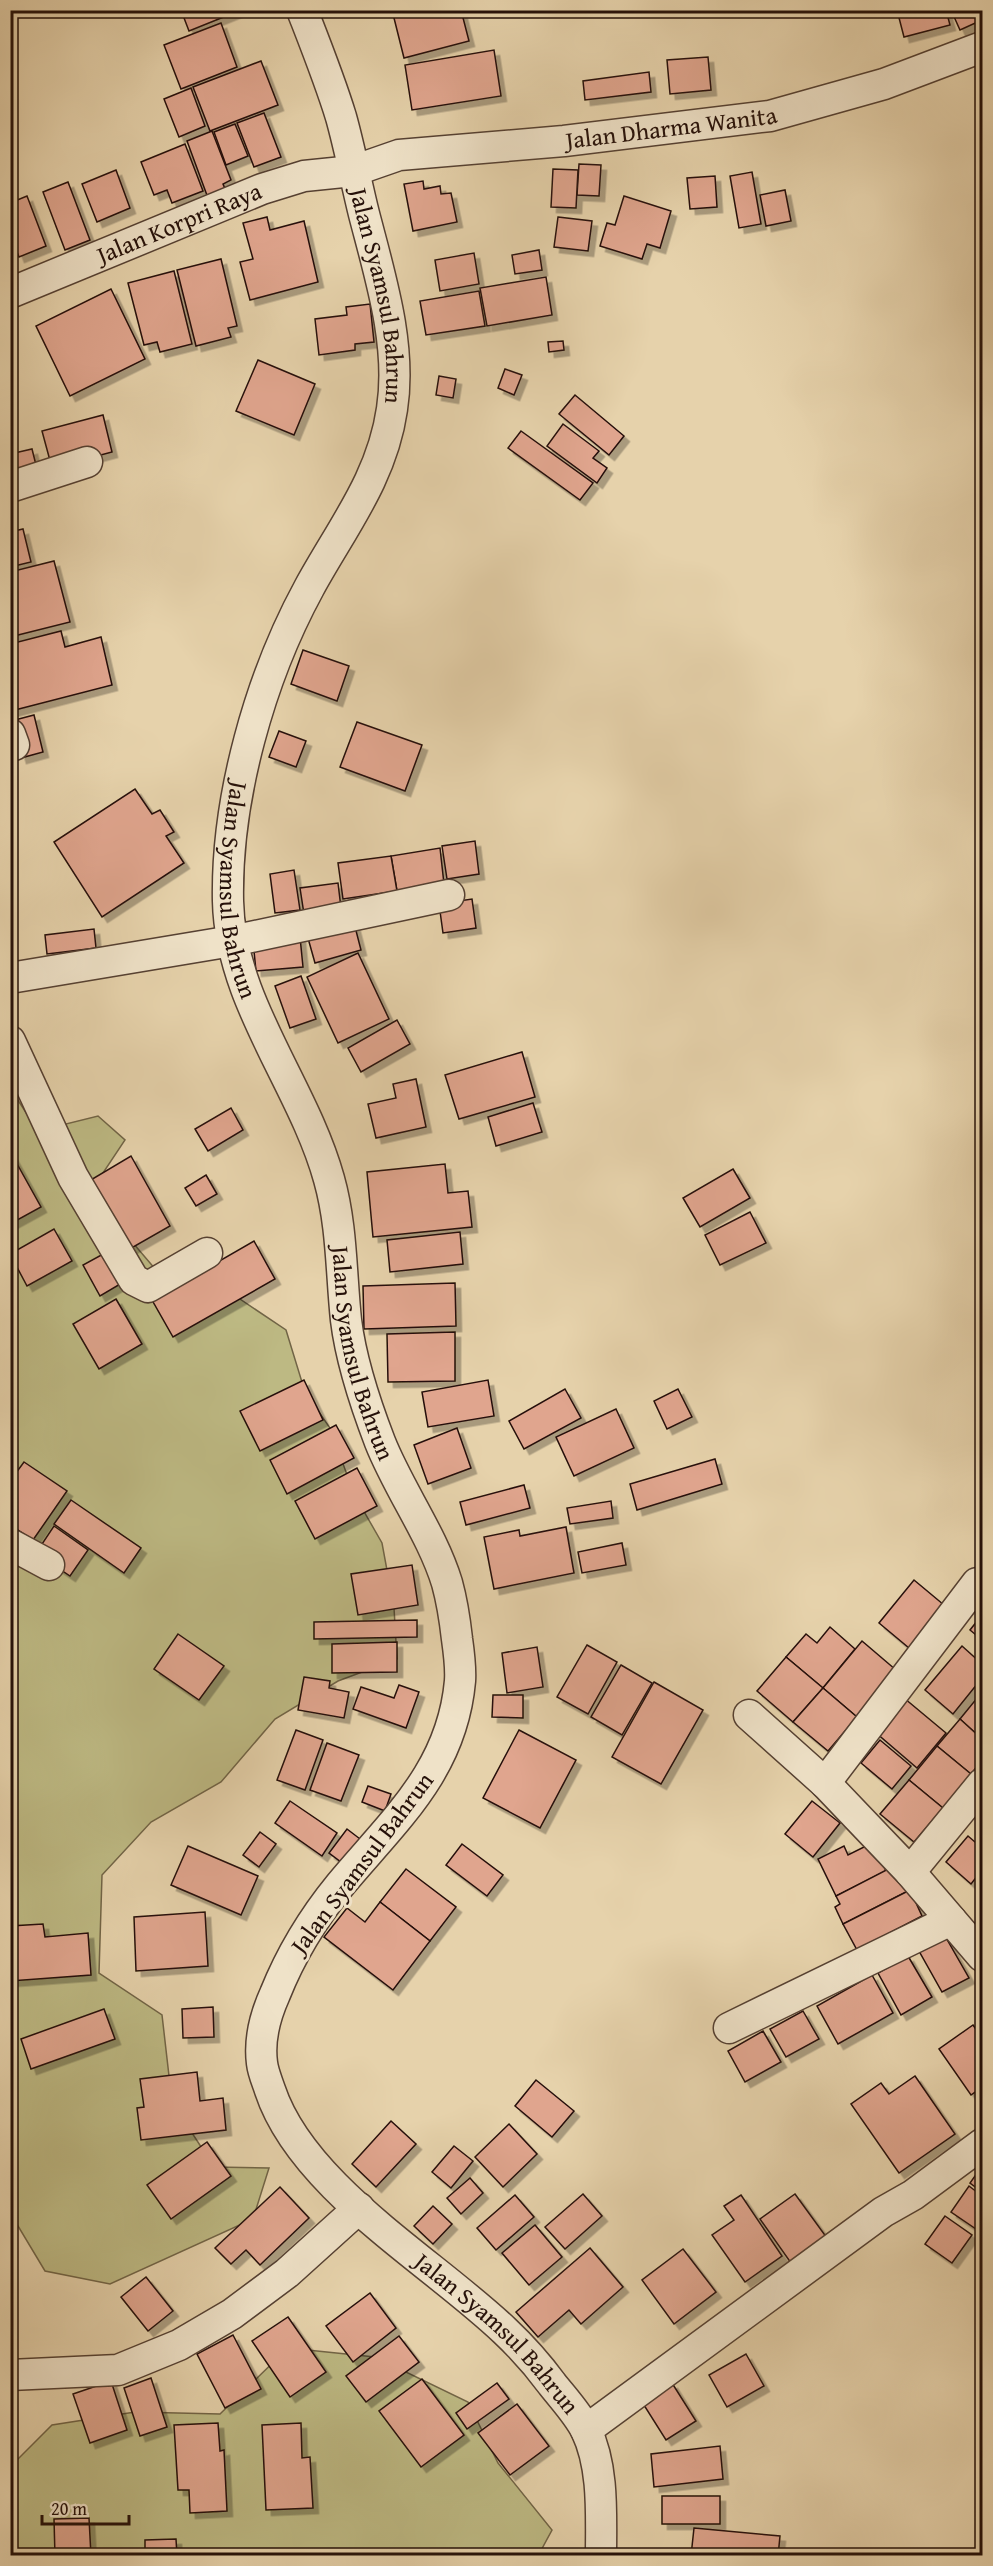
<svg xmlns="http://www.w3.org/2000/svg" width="993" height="2566" viewBox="0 0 993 2566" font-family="'Gentium Book Plus',serif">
	<defs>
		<filter id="shadow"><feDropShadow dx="5.5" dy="5.5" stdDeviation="0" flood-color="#0004"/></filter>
	</defs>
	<rect width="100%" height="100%" fill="#e6d2ab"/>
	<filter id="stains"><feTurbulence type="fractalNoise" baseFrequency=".00333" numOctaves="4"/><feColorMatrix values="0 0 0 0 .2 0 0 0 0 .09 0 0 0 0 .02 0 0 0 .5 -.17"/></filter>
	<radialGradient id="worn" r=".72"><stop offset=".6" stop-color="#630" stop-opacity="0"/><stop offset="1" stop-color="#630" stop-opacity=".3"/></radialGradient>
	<g fill="#bdb983" stroke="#716446" stroke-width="1.5">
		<path d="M10 1088 38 1131 98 1116 125 1140 85 1200 133 1243 162 1277 222 1287 286 1330 305 1392 330 1428 354 1494 382 1543 394 1608 397 1659 338 1681 275 1719 221 1782 151 1822 102 1875 99 1973 162 2015 172 2102 214 2167 269 2168 253 2219 110 2284 45 2271 12 2216 11 2208Z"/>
		<path d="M288 2348 375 2357 468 2402 498 2463 552 2530 538 2556H11V2466L52 2425 135 2412 220 2414Z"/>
	</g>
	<g fill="#e0a58e" stroke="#251009" stroke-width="1.5" filter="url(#shadow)">
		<path d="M181 10H241L189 31Z"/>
		<path d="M392 10H461L469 41 404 58Z"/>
		<path d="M897 10H946L950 25 904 37Z"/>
		<path d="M951 10H982V20L960 30Z"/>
		<path d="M221 23 237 67 181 89 164 45Z"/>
		<path d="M494 50 501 96 412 110 405 65Z"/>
		<path d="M708 57 711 90 670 94 667 60Z"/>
		<path d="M261 61 278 105 210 131 193 87Z"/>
		<path d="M649 72 651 92 585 100 583 81Z"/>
		<path d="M191 88 205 126 179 137 164 99Z"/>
		<path d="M264 113 281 157 254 167 237 123Z"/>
		<path d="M235 124 248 156 226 165 214 132Z"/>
		<path d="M212 131 231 180 223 184 226 191 208 198 187 141Z"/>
		<path d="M185 144 203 191 172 203 167 190 154 195 141 162Z"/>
		<path d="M579 164 601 165 599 196 577 195Z"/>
		<path d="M553 169 578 170 576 208 551 207Z"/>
		<path d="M116 170 130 208 97 222 82 184Z"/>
		<path d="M752 172 761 224 739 228 730 176Z"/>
		<path d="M715 176 717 207 690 209 687 178Z"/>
		<path d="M423 181 424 189 440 186 441 194 451 193 457 222 413 231 404 184Z"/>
		<path d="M68 182 90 240 65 250 43 192Z"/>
		<path d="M785 190 791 221 766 226 760 195Z"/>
		<path d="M27 196 46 246 19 257 10 234V203Z"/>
		<path d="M624 196 671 211 660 248 647 244 642 259 600 246 607 223 615 225Z"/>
		<path d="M267 217 270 230 304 221 318 282 250 300 240 262 253 259 243 223Z"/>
		<path d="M558 217 592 221 588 251 554 247Z"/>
		<path d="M539 250 542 270 515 274 512 255Z"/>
		<path d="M474 253 479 284 440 291 435 260Z"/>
		<path d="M221 259 237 326 228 328 231 337 196 346 177 270Z"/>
		<path d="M174 271 192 344 160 352 157 342 144 345 128 283Z"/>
		<path d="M546 277 552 315 487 326 480 288Z"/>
		<path d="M111 289 145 359 70 396 36 326Z"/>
		<path d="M479 291 485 326 426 335 420 301Z"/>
		<path d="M370 304 374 342 355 344V350L319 355 315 319 347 315 346 307Z"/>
		<path d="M563 341 564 350 549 352 548 342Z"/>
		<path d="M258 360 315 384 294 435 236 411Z"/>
		<path d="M505 369 522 375 514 395 498 388Z"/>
		<path d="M439 376 456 379 453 398 436 395Z"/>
		<path d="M575 395 624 436 609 455 559 414Z"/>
		<path d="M103 415 112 452 52 468 42 431Z"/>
		<path d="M563 424 599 451 593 458 607 468 597 483 547 446Z"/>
		<path d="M521 431 593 483 580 500 508 448Z"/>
		<path d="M32 449 38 473 13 479 10 454Z"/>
		<path d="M23 529 31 562 10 567V532Z"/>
		<path d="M54 561 70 622 10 637V572Z"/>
		<path d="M61 631 65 647 101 637 112 685 11 711 10 644Z"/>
		<path d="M303 650 349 666 337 701 291 684Z"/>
		<path d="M34 715 43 752 21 758 11 721Z"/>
		<path d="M357 722 422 745 405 791 340 767Z"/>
		<path d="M279 731 306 741 296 767 269 757Z"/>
		<path d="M135 789 152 814 160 810 174 832 166 836 184 863 102 917 54 842Z"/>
		<path d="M475 841 479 874 447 879 442 846Z"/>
		<path d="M440 848 444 884 397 891 391 856Z"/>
		<path d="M391 856 397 891 343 899 338 863Z"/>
		<path d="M294 870 300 910 275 913 270 874Z"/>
		<path d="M338 883 341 908 304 914 300 888Z"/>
		<path d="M472 899 476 928 443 933 439 904Z"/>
		<path d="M353 919 361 950 315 963 306 931Z"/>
		<path d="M94 929 96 948 47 954 45 935Z"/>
		<path d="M300 937 303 967 256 971 253 941Z"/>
		<path d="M358 953 389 1019 338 1043 307 977Z"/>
		<path d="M301 976 316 1019 290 1028 275 986Z"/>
		<path d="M397 1020 410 1044 361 1072 348 1048Z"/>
		<path d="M522 1052 535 1097 459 1119 445 1075Z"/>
		<path d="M416 1079 426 1127 376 1138 368 1104 396 1098 393 1084Z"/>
		<path d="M533 1103 542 1132 496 1146 488 1117Z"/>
		<path d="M231 1108 243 1130 208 1151 195 1129Z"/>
		<path d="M11 1153 41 1207 10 1224V1153Z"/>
		<path d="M131 1156 170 1226 128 1250 89 1181Z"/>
		<path d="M445 1164 448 1193 468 1191 472 1227 373 1237 367 1172Z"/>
		<path d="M733 1169 750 1198 700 1227 683 1198Z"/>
		<path d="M206 1175 217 1194 196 1206 185 1188Z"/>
		<path d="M750 1212 766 1243 720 1265 705 1235Z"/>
		<path d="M54 1229 72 1261 27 1286 10 1254Z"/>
		<path d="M460 1232 463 1264 390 1272 387 1240Z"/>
		<path d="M254 1241 275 1279 173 1337 152 1300Z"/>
		<path d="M105 1253 122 1283 100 1296 83 1265Z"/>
		<path d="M455 1283 456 1326 364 1329 363 1286Z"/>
		<path d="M116 1299 142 1344 99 1369 73 1324Z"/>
		<path d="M455 1332V1381L388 1382 387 1334Z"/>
		<path d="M304 1380 323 1420 260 1451 240 1411Z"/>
		<path d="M488 1380 494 1416 428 1427 422 1392Z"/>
		<path d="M565 1389 581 1418 524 1449 509 1421Z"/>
		<path d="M678 1389 692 1417 667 1429 654 1401Z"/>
		<path d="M616 1409 634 1448 574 1476 556 1437Z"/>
		<path d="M336 1425 354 1458 287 1494 270 1460Z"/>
		<path d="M457 1428 471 1468 428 1484 414 1445Z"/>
		<path d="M715 1459 722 1484 637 1510 630 1484Z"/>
		<path d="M24 1462 67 1491 33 1540 10 1525V1512L17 1503 10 1499V1481Z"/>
		<path d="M357 1468 377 1506 315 1539 295 1501Z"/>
		<path d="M524 1485 530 1508 466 1525 460 1502Z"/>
		<path d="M71 1500 141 1548 124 1573 54 1524Z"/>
		<path d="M611 1501 613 1518 570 1524 567 1508Z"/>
		<path d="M54 1526 88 1550 70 1576 36 1553Z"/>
		<path d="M566 1527 574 1573 494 1589 484 1537 519 1530 520 1536Z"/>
		<path d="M622 1543 626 1565 582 1573 578 1552Z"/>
		<path d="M412 1565 418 1605 358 1615 351 1574Z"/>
		<path d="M914 1580 950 1610 915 1653 879 1623Z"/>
		<path d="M982 1615V1640L970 1630Z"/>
		<path d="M417 1620V1637L314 1639V1622Z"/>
		<path d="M830 1627 855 1649 823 1688 786 1657 806 1634 817 1643Z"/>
		<path d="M178 1634 224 1666 199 1700 154 1669Z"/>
		<path d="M862 1641 896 1670 857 1717 823 1688Z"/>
		<path d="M397 1642V1672L332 1673V1644Z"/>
		<path d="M587 1645 617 1662 588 1714 557 1697Z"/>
		<path d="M962 1646 982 1664V1678L953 1714 925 1690Z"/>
		<path d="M537 1647 543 1687 507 1693 502 1653Z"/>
		<path d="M786 1657 823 1688 793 1722 757 1691Z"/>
		<path d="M621 1665 652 1683 622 1735 591 1717Z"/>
		<path d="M304 1677 330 1681 329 1688 349 1692 344 1718 298 1710Z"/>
		<path d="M654 1682 703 1710 661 1784 612 1757Z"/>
		<path d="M399 1685 419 1692 406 1728 353 1709 361 1687 394 1698Z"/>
		<path d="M823 1688 857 1717 828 1751 793 1722Z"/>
		<path d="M982 1692V1739L960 1719Z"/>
		<path d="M493 1695H523V1718L492 1717Z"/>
		<path d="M904 1698 946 1733 917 1768 875 1732Z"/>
		<path d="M960 1719 982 1739V1760L971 1774 937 1746Z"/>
		<path d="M296 1730 323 1740 305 1790 277 1780Z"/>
		<path d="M519 1730 576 1760 540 1828 483 1798Z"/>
		<path d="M880 1740 911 1766 892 1789 861 1763Z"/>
		<path d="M327 1743 359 1755 341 1801 310 1790Z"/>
		<path d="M937 1746 971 1774 943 1808 909 1780Z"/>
		<path d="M909 1780 943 1808 914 1842 880 1814Z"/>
		<path d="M368 1786 391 1794 385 1811 362 1802Z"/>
		<path d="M290 1801 337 1833 322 1856 275 1823Z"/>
		<path d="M812 1801 840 1823 813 1857 785 1834Z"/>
		<path d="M347 1829 364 1842 345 1865 329 1853Z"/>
		<path d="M260 1832 276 1844 259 1867 243 1855Z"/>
		<path d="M968 1836 982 1848V1870L971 1884 946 1862Z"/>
		<path d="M872 1843 886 1871 836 1896 818 1859 844 1846 848 1855Z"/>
		<path d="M462 1844 503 1875 487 1896 446 1865Z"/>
		<path d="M188 1846 258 1876 241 1915 171 1885Z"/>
		<path d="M896 1865 910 1890 843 1924 835 1907 840 1904 836 1896Z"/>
		<path d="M406 1869 456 1907 430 1941 380 1902Z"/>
		<path d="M910 1890 922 1916 857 1950 843 1924Z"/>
		<path d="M380 1902 430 1941 393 1990 324 1937 347 1908 365 1922Z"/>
		<path d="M205 1912 208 1966 136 1971 134 1917Z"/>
		<path d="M43 1924 45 1937 88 1933 91 1975 10 1981V1926Z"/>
		<path d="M945 1936 969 1978 942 1992 919 1951Z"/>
		<path d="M908 1956 932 1997 901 2015 878 1973Z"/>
		<path d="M872 1975 893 2013 838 2044 817 2006Z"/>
		<path d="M213 2007 214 2037 183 2038 182 2009Z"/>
		<path d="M104 2009 115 2039 31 2069 21 2039Z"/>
		<path d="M803 2011 819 2039 786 2057 770 2029Z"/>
		<path d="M973 2025 982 2038V2087L971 2095 939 2049Z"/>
		<path d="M763 2031 781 2062 745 2082 728 2051Z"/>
		<path d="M197 2072 200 2101 223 2098 226 2130 141 2140 137 2108 144 2107 140 2079Z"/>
		<path d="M915 2076 955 2134 899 2173 851 2104 881 2083 889 2094Z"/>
		<path d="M536 2080 574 2111 552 2137 515 2106Z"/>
		<path d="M391 2121 416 2144 376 2187 352 2164Z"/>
		<path d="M509 2124 537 2154 503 2187 475 2157Z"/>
		<path d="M207 2142 231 2176 171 2219 147 2185Z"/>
		<path d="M454 2146 473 2161 451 2188 432 2172Z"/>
		<path d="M982 2166V2192L970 2183Z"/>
		<path d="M470 2178 483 2193 461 2214 447 2198Z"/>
		<path d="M969 2186 982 2196V2221L976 2229 951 2212Z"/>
		<path d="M280 2187 309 2218 260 2265 246 2250 231 2264 215 2248Z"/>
		<path d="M583 2194 602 2216 565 2249 545 2227Z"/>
		<path d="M795 2194 827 2238 791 2263 760 2219Z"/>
		<path d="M515 2195 534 2217 496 2250 477 2228Z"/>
		<path d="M741 2195 782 2256 745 2282 712 2235 734 2220 724 2206Z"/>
		<path d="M433 2206 452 2224 433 2244 414 2226Z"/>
		<path d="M945 2216 972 2235 952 2263 925 2244Z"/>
		<path d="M535 2225 562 2257 529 2285 502 2253Z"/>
		<path d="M590 2248 623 2287 581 2324 569 2310 538 2337 516 2312Z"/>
		<path d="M683 2249 716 2292 674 2324 642 2280Z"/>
		<path d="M146 2277 173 2311 148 2331 121 2297Z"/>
		<path d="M370 2293 396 2328 353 2362 326 2326Z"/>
		<path d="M288 2317 326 2372 290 2397 252 2341Z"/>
		<path d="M233 2335 261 2389 225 2408 197 2354Z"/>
		<path d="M399 2336 419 2362 366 2402 346 2376Z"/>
		<path d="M746 2354 764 2386 727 2407 709 2375Z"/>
		<path d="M151 2378 167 2427 140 2436 124 2388Z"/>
		<path d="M422 2379 464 2435 421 2467 379 2411Z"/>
		<path d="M111 2381 127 2430 90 2443 73 2394Z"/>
		<path d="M497 2383 509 2399 467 2429 456 2413Z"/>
		<path d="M672 2383 696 2421 666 2440 642 2402Z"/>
		<path d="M517 2404 549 2446 510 2475 478 2433Z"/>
		<path d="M218 2423 220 2451 224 2450 227 2511 190 2513 189 2490H178L174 2425Z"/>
		<path d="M301 2423 302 2458 310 2457 313 2508 266 2510 262 2425Z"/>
		<path d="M720 2446 723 2479 654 2487 651 2454Z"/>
		<rect x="662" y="2496" width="58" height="28"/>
		<path d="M89 2518 91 2556H55L54 2519Z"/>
		<path d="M694 2528 780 2536 778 2556H691Z"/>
		<path d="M176 2539 177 2556H145V2540Z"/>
	</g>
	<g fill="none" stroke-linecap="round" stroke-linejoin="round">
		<g stroke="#554032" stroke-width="33">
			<g id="street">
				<path id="s1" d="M302 10C316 46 330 81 341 117 350 149 356 182 364 214 380 276 402 345 392 409 382 479 341 529 309 588 260 678 226 798 228 901 230 1002 303 1085 329 1179 342 1225 341 1272 346 1320 351 1361 365 1403 380 1442 399 1490 432 1534 447 1583 452 1601 455 1621 457 1639 459 1653 461 1667 460 1681 452 1771 394 1820 340 1885 313 1918 291 1954 275 1994 266 2014 259 2040 262 2063 263 2072 267 2081 270 2090 302 2187 433 2262 505 2331 522 2347 538 2365 552 2384 563 2398 578 2414 586 2430 604 2467 601 2515 601 2556"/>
				<path id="s2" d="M10 293 262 189 304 176 353 171 399 155 564 141 770 116 884 84 982 47"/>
				<path d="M10 487 87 462"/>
				<path d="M10 734 14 745"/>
				<path d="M10 978 232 941 449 895"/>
				<path d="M10 1041 73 1177 134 1280 148 1287 207 1253"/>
				<path d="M10 1544 49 1565"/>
				<path d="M749 1715 825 1783 910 1872 982 1956"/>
				<path d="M825 1783 977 1583"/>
				<path d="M910 1872 982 1784"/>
				<path d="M729 2028 951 1920"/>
				<path d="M10 2375 118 2370 179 2345 232 2314 287 2273 359 2208"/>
				<path d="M586 2430 883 2212 913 2195 982 2144"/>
			</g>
		</g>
		<use href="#street" stroke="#efe2c8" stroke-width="30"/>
	</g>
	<g text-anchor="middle" stroke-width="6" stroke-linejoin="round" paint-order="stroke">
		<g font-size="24" fill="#251009" stroke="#efe2c8">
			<text dy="8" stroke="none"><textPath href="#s2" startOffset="688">Jalan Dharma Wanita</textPath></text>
			<text dy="8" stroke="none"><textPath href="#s2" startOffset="183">Jalan Korpri Raya</textPath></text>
			<text dy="8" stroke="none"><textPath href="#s1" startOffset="297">Jalan Syamsul Bahrun</textPath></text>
			<text dy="8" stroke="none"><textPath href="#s1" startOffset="927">Jalan Syamsul Bahrun</textPath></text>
			<text dy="8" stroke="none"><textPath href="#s1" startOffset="1413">Jalan Syamsul Bahrun</textPath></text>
			<text transform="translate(362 1863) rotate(-53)" y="8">Jalan Syamsul Bahrun</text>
			<text dy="8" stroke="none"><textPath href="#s1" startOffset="2564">Jalan Syamsul Bahrun</textPath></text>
		</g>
	</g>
	<rect width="993" height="2566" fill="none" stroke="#e6d2ab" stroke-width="36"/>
	<rect x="12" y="12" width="969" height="2542" fill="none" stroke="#251009" stroke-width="3"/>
	<rect x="18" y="18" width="957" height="2530" fill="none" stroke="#251009" stroke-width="1.5"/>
	<path d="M42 2515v9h87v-9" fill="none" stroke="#251009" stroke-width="3"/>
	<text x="51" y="2515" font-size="18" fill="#251009" stroke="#efe2c8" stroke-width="4.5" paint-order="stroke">20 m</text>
	<rect width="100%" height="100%" filter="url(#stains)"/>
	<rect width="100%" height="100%" fill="url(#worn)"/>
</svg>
